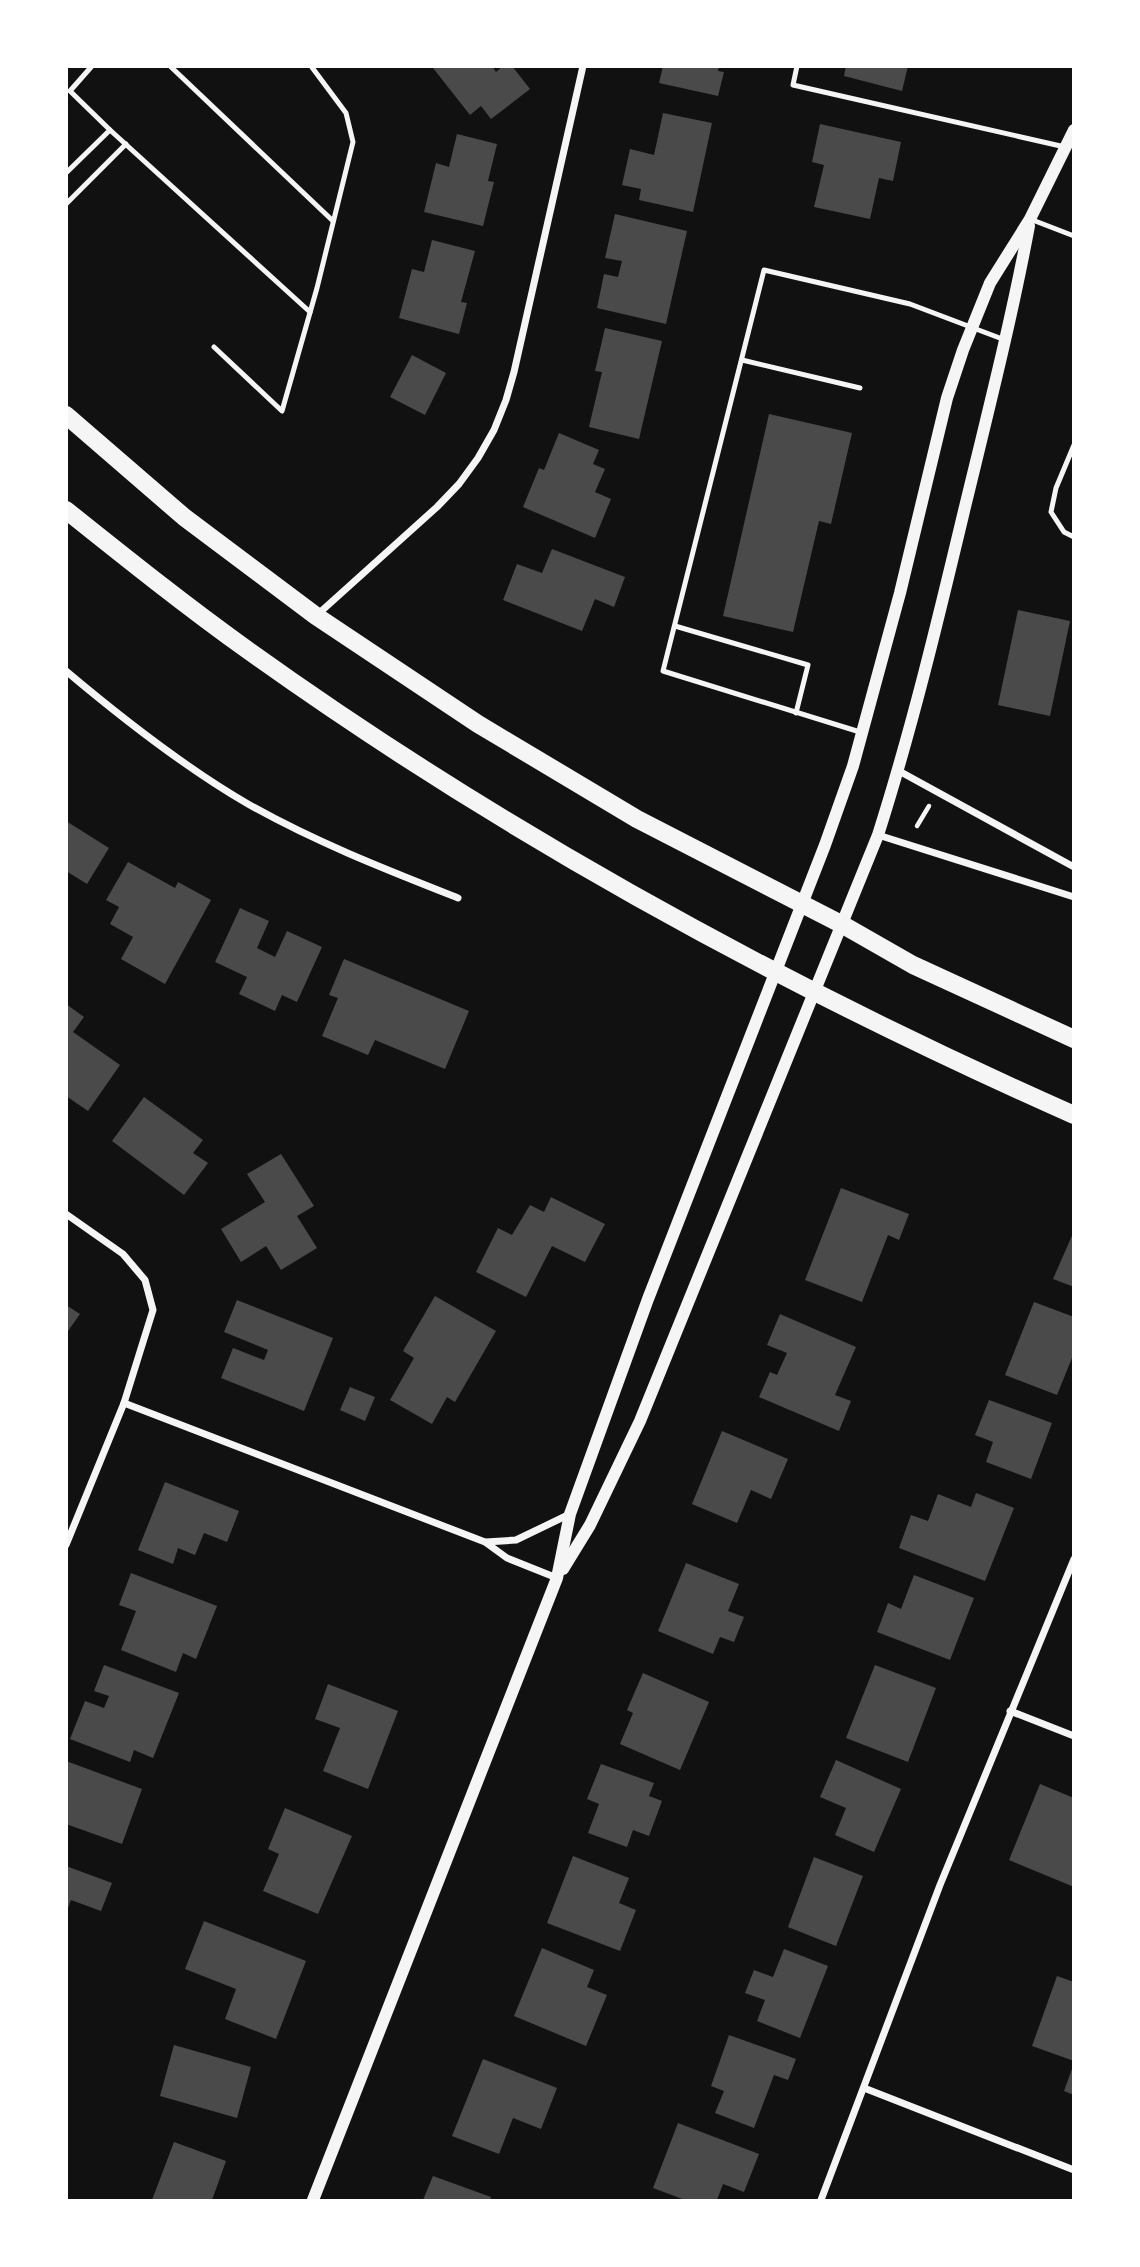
<svg xmlns="http://www.w3.org/2000/svg" width="1140" height="2267" viewBox="0 0 1140 2267" font-family="'DM Sans',sans-serif">
	<rect width="100%" height="100%" fill="#111"/>
	<g fill="#4a4a4a">
		<path d="M434 66H492L496 72 503 66H512L530 89 491 119 481 106 470 115 433 68Z"/>
		<path d="M663 66H719L718 71 724 72 718 96 659 83Z"/>
		<path d="M846 66H908L902 91 844 76Z"/>
		<path d="M663 113 712 123 693 212 639 200 641 189 622 185 630 149 654 155Z"/>
		<path d="M820 124 901 142 893 181 879 178 870 219 814 207 824 165 812 162Z"/>
		<path d="M457 134 497 144 488 181 494 182 483 226 424 212 436 163 449 167Z"/>
		<path d="M615 214 687 231 666 324 597 308 604 274 618 277 622 261 605 258Z"/>
		<path d="M432 240 475 251 461 302 467 303 459 334 399 318 412 269 424 272Z"/>
		<path d="M605 328 662 341 639 439 589 427 602 372 595 371Z"/>
		<path d="M412 355 446 373 425 415 390 397Z"/>
		<path d="M769 414 852 433 831 524 819 521 793 632 723 616Z"/>
		<path d="M559 433 599 450 593 464 605 469 595 492 611 499 595 538 523 507 539 468 544 470Z"/>
		<path d="M552 549 625 577 614 607 595 599 582 631 503 600 517 564 542 573Z"/>
		<path d="M1018 610 1070 621 1050 716 998 705Z"/>
		<path d="M66 821 109 848 87 884 66 871Z"/>
		<path d="M128 862 175 888 178 882 211 900 165 984 121 959 133 937 110 924 119 907 106 900Z"/>
		<path d="M240 908 269 921 257 948 275 957 287 931 322 947 297 1002 282 995 275 1011 239 994 247 977 215 962Z"/>
		<path d="M344 959 469 1011 445 1069 375 1040 368 1055 322 1036 338 998 329 995Z"/>
		<path d="M66 1004 84 1017 73 1032 120 1065 88 1111 66 1096Z"/>
		<path d="M144 1097 203 1140 193 1153 208 1163 184 1195 112 1141Z"/>
		<path d="M281 1154 314 1206 297 1216 317 1248 281 1270 266 1246 241 1262 221 1229 265 1202 247 1174Z"/>
		<path d="M841 1188 909 1214 899 1240 888 1235 862 1302 805 1280Z"/>
		<path d="M551 1197 605 1224 585 1262 552 1246 526 1297 476 1272 498 1228 512 1235 530 1205 544 1212Z"/>
		<path d="M1074 1231V1287L1053 1279Z"/>
		<path d="M435 1296 496 1331 455 1402 447 1397 432 1424 390 1400 414 1358 403 1351Z"/>
		<path d="M237 1300 333 1338 304 1411 221 1378 233 1348 264 1360 268 1350 224 1332Z"/>
		<path d="M1034 1302 1074 1317V1353L1057 1395 1005 1375Z"/>
		<path d="M66 1305 80 1314 66 1334Z"/>
		<path d="M780 1314 856 1347 835 1395 851 1401 839 1431 759 1397 770 1372 777 1375 787 1353 767 1345Z"/>
		<path d="M350 1387 375 1397 365 1421 340 1410Z"/>
		<path d="M989 1400 1052 1423 1031 1479 986 1462 993 1442 975 1435Z"/>
		<path d="M722 1431 788 1459 771 1499 751 1490 737 1523 692 1504Z"/>
		<path d="M165 1482 239 1511 227 1542 204 1533 195 1555 178 1548 173 1564 138 1550Z"/>
		<path d="M976 1493 1014 1508 985 1581 899 1548 911 1515 928 1521 938 1494 971 1507Z"/>
		<path d="M686 1563 739 1584 728 1611 744 1617 734 1642 720 1637 713 1654 658 1631Z"/>
		<path d="M131 1573 217 1606 196 1659 183 1653 176 1672 121 1650 136 1611 119 1605Z"/>
		<path d="M914 1575 974 1598 950 1660 877 1632 888 1603 901 1609Z"/>
		<path d="M104 1665 179 1693 153 1758 134 1750 130 1762 70 1739 85 1701 104 1708 109 1696 94 1691Z"/>
		<path d="M875 1665 936 1688 908 1762 846 1738Z"/>
		<path d="M643 1673 709 1702 680 1770 620 1744 633 1713 627 1710Z"/>
		<path d="M328 1684 398 1711 368 1789 323 1771 340 1728 315 1719Z"/>
		<path d="M836 1760 901 1789 874 1852 835 1835 846 1808 820 1797Z"/>
		<path d="M66 1761 142 1789 122 1844 66 1824Z"/>
		<path d="M601 1764 654 1783 649 1796 662 1801 649 1836 633 1830 627 1847 588 1833 599 1804 587 1799Z"/>
		<path d="M1040 1784 1074 1798V1887L1009 1860Z"/>
		<path d="M285 1808 352 1836 318 1914 263 1891 279 1854 268 1849Z"/>
		<path d="M573 1856 629 1878 619 1903 636 1910 620 1951 547 1923Z"/>
		<path d="M814 1857 863 1876 836 1946 788 1927Z"/>
		<path d="M66 1866 112 1883 101 1911 71 1900 66 1913Z"/>
		<path d="M204 1921 306 1961 276 2039 225 2019 236 1989 185 1969Z"/>
		<path d="M542 1948 594 1970 587 1987 607 1995 586 2046 514 2016Z"/>
		<path d="M784 1949 828 1966 800 2038 757 2021 765 2000 745 1993 754 1970 773 1977Z"/>
		<path d="M1057 1976 1074 1982V2061L1032 2046Z"/>
		<path d="M729 2035 796 2059 788 2080 774 2075 754 2128 715 2113 724 2091 711 2086Z"/>
		<path d="M174 2045 251 2067 237 2118 160 2096Z"/>
		<path d="M483 2059 557 2088 541 2129 513 2118 499 2154 452 2136Z"/>
		<path d="M1073 2066H1074V2095L1064 2091Z"/>
		<path d="M678 2123 759 2154 744 2192 723 2184 717 2200H685L653 2188Z"/>
		<path d="M174 2142 226 2161 212 2200H152Z"/>
		<path d="M433 2176 491 2197 490 2200H423Z"/>
	</g>
	<g fill="none" stroke-linecap="round" stroke-linejoin="round">
		<path stroke="#f5f5f5" stroke-width="4.5" d="M917 826 929 806"/>
		<g stroke="#f5f5f5" stroke-width="5">
			<path d="M170 66 333 221"/>
			<path d="M797 66 793 85 1065 147"/>
			<path d="M110 130 310 312"/>
			<path d="M66 173 110 130 70 91 92 66"/>
			<path d="M66 204 126 144"/>
			<path d="M1030 219 1074 236"/>
			<path d="M214 347 282 411 317 288 353 142 346 113 311 66"/>
			<path d="M742 360 860 388"/>
			<path d="M1074 445 1056 488 1051 512 1064 532 1074 537"/>
			<path d="M675 626 808 665 796 713"/>
			<path d="M860 732 663 671 764 270 910 304 1005 340"/>
		</g>
		<g stroke="#f5f5f5" stroke-width="7">
			<path d="M317 615 437 507 459 484 478 458 494 430 506 400 514 372 583 66"/>
			<path d="M66 671C123 719 184 767 248 804 315 842 387 870 458 898"/>
			<path d="M899 771 1074 867"/>
			<path d="M878 835 1074 897"/>
			<path d="M66 1214 123 1254 145 1280 153 1310 124 1403 66 1545"/>
			<path d="M124 1403 485 1542 507 1558 557 1578"/>
			<path d="M486 1542 516 1540 570 1514"/>
			<path d="M1010 1711 1074 1736"/>
			<path d="M864 2088 1074 2170"/>
			<path d="M821 2200 940 1885 1074 1559"/>
		</g>
		<g stroke="#f5f5f5" stroke-width="12">
			<path d="M563 1569 590 1525 640 1421 878 835C912 728 938 620 964 511 987 416 1011 322 1029 226"/>
			<path d="M313 2200 557 1578 570 1514 648 1299 825 845 853 766 900 593 947 398 963 350 990 283 1030 219 1074 130"/>
		</g>
		<g stroke="#f5f5f5" stroke-width="18">
			<path d="M66 415 184 517 316 616 478 724 637 819 843 925 913 965 1074 1039"/>
			<path d="M66 510C126 558 186 606 249 651 506 835 785 987 1074 1115"/>
		</g>
	</g>
	<rect width="1140" height="2267" fill="none" stroke="#ffffff" stroke-width="136"/>
</svg>
